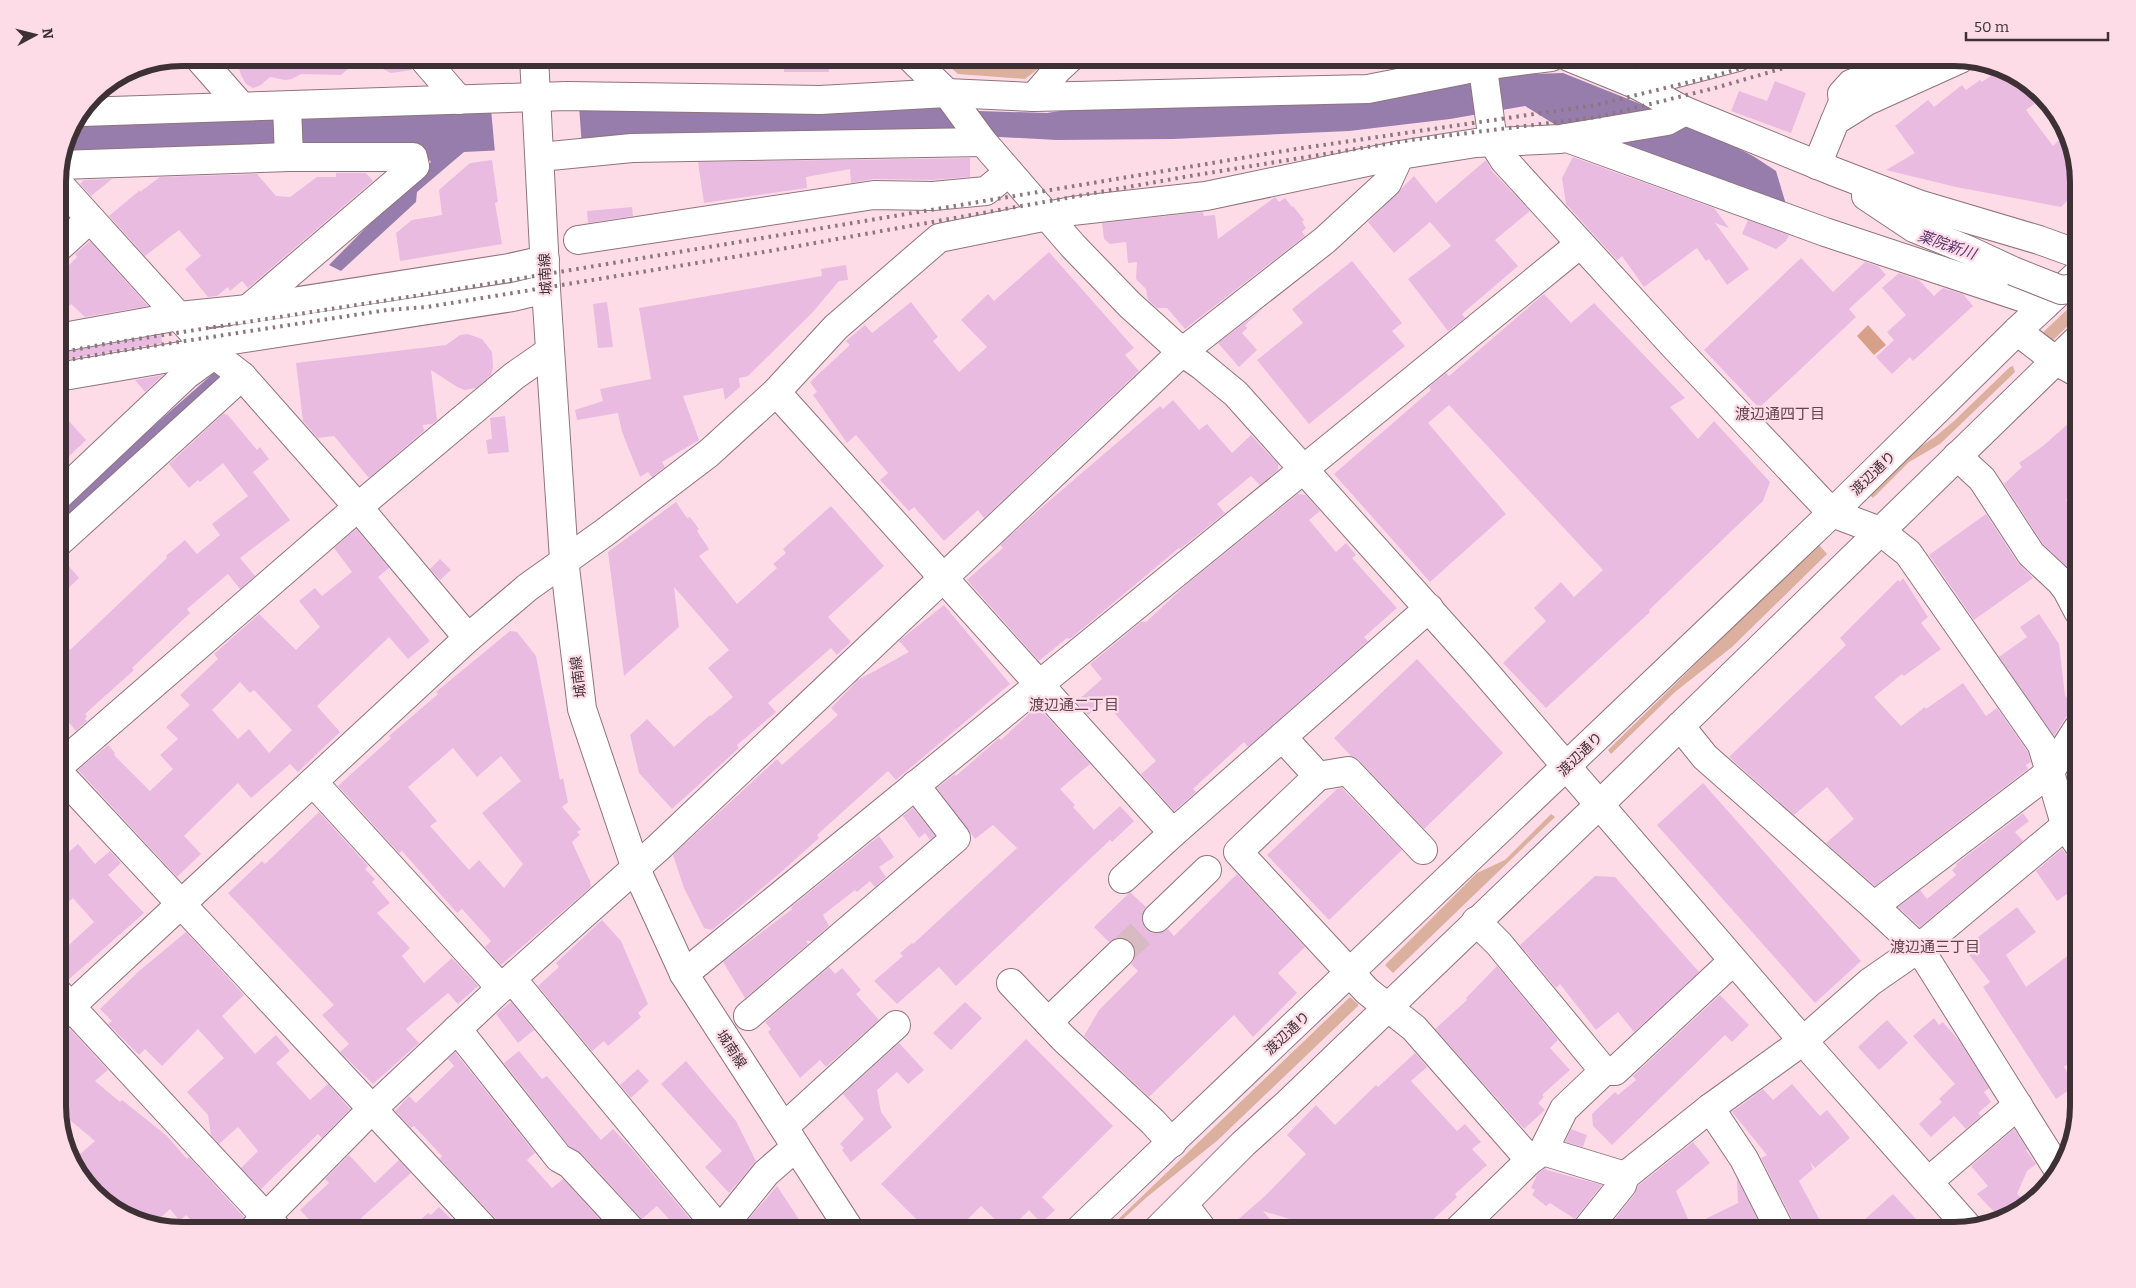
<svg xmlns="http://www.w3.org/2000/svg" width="2136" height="1288" viewBox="0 0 2136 1288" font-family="Bitter,'Noto Sans JP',serif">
	<rect width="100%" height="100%" fill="#fedce7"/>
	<g fill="#dcb09e">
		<path d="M959 58H1052L1025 79 958 74 949 66Z"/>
		<path d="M2072 305H2078V316L2047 346 2036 339Z"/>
		<path d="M2013 366 2015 372 1940 444 1909 462 1873 498 1869 494 1906 456 1935 437 1954 421 2010 367Z"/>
		<path d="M1818 544 1827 554 1732 647 1675 692 1611 754 1608 750Z"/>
		<path d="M1551 814 1555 817 1393 973 1385 965 1477 873 1505 860Z"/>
		<path d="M1350 997 1358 1004V1006L1218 1140 1147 1197 1111 1230H1107Z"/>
	</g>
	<path fill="#d7a089" d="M1868 325 1886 345 1874 355 1857 336Z"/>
	<g fill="#967dab">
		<path d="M1563 73 1688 123 1763 161 2078 309 1559 127 1525 106 1450 119 1349 131 1173 139 1057 140 963 135 582 146 464 152 417 192 416 202 341 271 329 265 431 162 423 153 63 155 72 124 143 118 487 110 940 104 979 111 1047 113 1092 106 1497 75Z"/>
		<path d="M216 371 227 384 58 533V510Z"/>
	</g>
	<g fill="#fedce7">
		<path d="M579 106 582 147 495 153 491 109Z"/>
		<path d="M1738 146 1764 159 2078 270V311L1969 269 1788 211 1776 171Z"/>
	</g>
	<g fill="#eabbe1" fill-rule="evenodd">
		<path d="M236 58H407L412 70 391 73 360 58 341 75 301 74 292 79 285 80 270 77 261 85 253 88 246 84 241 75Z"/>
		<rect x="784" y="58" width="45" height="14"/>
		<path d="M1999 70 2017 74 2041 99 2026 110 2053 146 2066 133 2078 174V190L2061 207 1956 187 1886 170 1915 153 1895 126 1928 100 1934 107 1962 85 1966 90 1980 80 1982 82Z"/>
		<path d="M1775 81 1806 93 1791 133 1731 111 1739 91 1767 101Z"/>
		<path d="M1573 157 1714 208 1729 228 1715 223 1749 269 1727 285 1709 259 1706 261 1697 248 1644 287 1622 256 1617 260 1566 204 1562 178Z"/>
		<path d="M970 158V177L932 180 874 179 851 183 850 169 806 177 807 188 704 203 698 162Z"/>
		<path d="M492 160 498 202 495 203 502 244 400 261 396 233 412 220 442 215 439 190 470 163Z"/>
		<path d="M1486 160 1492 171 1530 211 1495 240 1518 266 1462 314 1465 318 1448 331 1408 279 1451 246 1430 222 1394 253 1368 222 1414 176 1436 203Z"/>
		<path d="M336 173H366L373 181 248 288 242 281 230 291 228 287 217 296 208 297 185 269 201 256 179 230 145 256 109 216 140 190V192L160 177 257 174 276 196 290 197 317 177H336Z"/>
		<path d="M112 179 91 196 80 184 84 180Z"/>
		<path d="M1275 197 1279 202 1285 198 1292 207 1293 206 1304 220 1302 222 1306 228 1302 232 1305 236 1185 329 1167 308H1157L1148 300 1146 289 1136 279 1137 262 1128 263 1126 242 1110 244 1104 239 1102 223 1203 212 1204 216 1215 215 1218 239Z"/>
		<path d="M632 207 633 216 588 223 587 211Z"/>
		<path d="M1748 220 1789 235 1786 241 1776 249 1742 234Z"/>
		<path d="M90 241 148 306 85 317 71 304 58 318V276L77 257 75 254Z"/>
		<path d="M1049 252 1134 348 1125 355 1139 371 984 518 978 510 944 541 914 507 909 511 880 480 888 473 856 435 847 443 813 395 817 392 810 382 850 345 846 341 865 325 872 333 911 302 938 337 933 341 959 372 987 347 961 320 988 294 994 301Z"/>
		<path d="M1801 258 1833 292 1865 262 1878 266 1886 275 1849 309 1856 317 1759 408 1704 350Z"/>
		<path d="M1352 261 1402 323 1392 331 1405 346 1309 424 1257 360 1303 323 1292 309Z"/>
		<path d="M846 265 848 280 839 281 812 313 748 376 739 378 740 387 725 400 723 388 683 396 699 440 662 462 665 467 652 477 648 472 640 477 622 432 618 413 577 420 575 410 603 401 600 389 651 379 639 308 822 276 821 269Z"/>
		<path d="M1899 273 1919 280 1934 296 1943 288 1963 294 1973 306 1913 361 1910 357 1892 374 1876 357 1894 340 1887 332 1906 315 1882 288Z"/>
		<path d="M1544 294 1571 323 1594 303 1685 398 1670 407 1698 439 1714 421 1770 482 1763 501 1649 610 1650 612 1546 708 1503 663 1546 621 1534 608 1561 582 1574 597 1603 570 1449 405 1428 423 1506 514 1430 582 1334 474 1431 390 1429 387 1446 373 1449 376Z"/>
		<path d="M607 302 613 347 598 348 593 304Z"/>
		<path d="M1264 308 1245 325 1247 328 1242 333 1257 350 1239 367 1218 343Z"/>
		<path d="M468 334 482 339 492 352 493 367 491 375 476 388 465 390 457 387 431 370 437 420 432 424 423 425 424 431 369 478 334 436 318 438 303 421 296 363 446 345 460 335Z"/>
		<path d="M161 335 162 343 58 361V353Z"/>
		<path d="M163 375 145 392 135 380Z"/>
		<path d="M1173 400 1199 430 1207 424 1232 453 1251 435 1278 464V470L1260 485 1251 476 1217 504 1225 513 1180 549 1179 548 1070 639 1067 638 1039 661 967 580 1003 548 1000 545 1034 514 1160 406 1163 409Z"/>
		<path d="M58 409 86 440 66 459 58 450Z"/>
		<path d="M224 413 226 415 227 414 257 450 260 447 269 459 253 472 290 520 240 558 255 576 240 589 228 574 187 609 190 613 132 668 134 670 85 714 87 716 85 719 87 721 76 731 58 710V637L70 650 167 558 166 556 185 540 197 554 220 535 212 524 248 496 223 463 200 482 198 480 189 488 169 464Z"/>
		<path d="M2078 415V489L2066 500 2078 519V579L2043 544 2004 484 2022 467 2019 463 2043 446Z"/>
		<path d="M505 416 509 452 488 454 486 440 492 439 490 418Z"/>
		<path d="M1298 494 1306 495 1320 511 1309 520 1336 552 1346 543 1356 555 1352 558 1397 608 1364 637 1368 641 1248 747 1244 742 1193 789 1196 792 1174 811 1141 774 1156 761 1104 701 1088 715 1076 702 1102 679 1090 664 1141 622H1146L1187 584Z"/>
		<path d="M676 502 687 518 690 517 699 529 697 531 709 549 699 556 737 604 777 568 773 564 786 553 783 549 831 506 884 566 828 617 851 642 837 655 831 648 768 703 776 712 737 745 739 748 672 809 639 773 630 735 647 719 674 747 710 715 711 716 733 697 708 668 729 650 674 587 679 627 624 676 608 552Z"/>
		<path d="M1986 514 2018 563 2033 578 1974 620 1929 555Z"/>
		<path d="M356 529 389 568 378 577 430 641 408 659 389 637 317 706 340 732 298 772 290 764 251 798 238 783 184 836 201 854 177 877 78 770 108 745 115 753 114 755 150 791 173 769 160 755 178 739 166 727 190 705 180 695 218 659 214 654 259 614 296 650 320 627 299 601 315 588 322 596 352 572 334 548ZM240 682 250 693 254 690 292 730 269 753 249 729 238 739 212 710Z"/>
		<path d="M58 558H62L79 578 58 598Z"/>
		<path d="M440 559 451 570 440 580 430 569Z"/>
		<path d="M1903 578 1928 617 1921 623 1941 649 1904 676 1902 674 1874 697 1901 726 1925 707 1926 709 1963 683 1986 716 1997 708 2028 752 2031 762 2026 765 2028 769 1875 886 1826 843 1854 819 1827 787 1794 815 1729 757 1846 645 1840 638 1898 580 1900 582Z"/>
		<path d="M944 605 1010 684 896 780 888 771 817 835 819 838 779 874 712 930 704 928 684 888 673 855 777 759 782 765 838 715 831 708 858 680 909 652 899 641Z"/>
		<path d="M2039 614 2059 644 2065 695 2073 706 2054 736 1999 657 2027 637 2020 627Z"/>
		<path d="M510 631 517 632 536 656 560 780 563 778 568 802 562 807 581 829 577 832 580 835 572 842 590 881 591 887 501 965 485 947 491 941 462 909 457 913 402 851 399 853 338 786 391 738 389 736 438 694 436 692ZM453 748 477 777 501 756 521 781 482 813 523 864 504 888 479 860 469 870 430 826 437 821 408 787Z"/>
		<path d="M1417 659 1503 753 1424 829 1359 760 1351 756 1334 738Z"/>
		<path d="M1034 709 1041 710 1090 764 1060 789 1075 805 1073 807 1094 830 1120 806 1134 821 1112 842 1110 840 956 986 939 967 897 1004 874 981 903 956 900 953 912 943 913 944 1017 848 993 825 975 839 937 788 955 774 956 776 999 738 1001 740Z"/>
		<path d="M1703 783 1861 961 1815 1003 1657 825Z"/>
		<path d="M1342 788 1402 850 1329 920 1267 855 1337 789Z"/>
		<path d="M913 808 935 836 930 840 925 833 919 838 903 816Z"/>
		<path d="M319 812 368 866 365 869 375 879 372 882 390 903 377 913 410 948 402 956 424 983 452 958 478 986 458 1004 448 993 406 1029 419 1043 373 1084 340 1052 349 1044 322 1015 334 1005 228 893 262 861 265 864Z"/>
		<path d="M2023 813 2029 821 2015 832 2023 841 1920 927 1898 907 1920 890 1927 899 1956 875 1952 870 1957 866 1956 864Z"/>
		<path d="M879 836 894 857 879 867 886 877 875 887 870 881 857 892 855 890 823 915 829 926 812 941H806L808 944 745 998 723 962 792 909 791 907Z"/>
		<path d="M78 844 95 864 110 851 121 863 108 875 144 913 67 981 58 978V955L94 922 73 898 58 911V861Z"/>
		<path d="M2062 849 2078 870V886L2057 901 2036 871Z"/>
		<path d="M1237 874 1305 947 1278 973 1297 993 1253 1037 1234 1015 1149 1097 1084 1036 1099 1010 1138 971 1131 964 1135 958V950L1131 942 1125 938H1117L1109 942 1094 927 1130 892 1146 907 1142 913V921L1146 929 1152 933H1160L1168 929 1174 936Z"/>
		<path d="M1595 876 1615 877 1699 972 1634 1032 1618 1012 1596 1030 1560 984 1556 988 1520 945Z"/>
		<path d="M2017 907 2036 932 2006 955 2026 987 2078 948V1056L2064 1067 2076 1085 2056 1099 1983 987 1990 982 1964 948Z"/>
		<path d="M602 920 621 941 648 1004 638 1013 641 1017 608 1046 604 1041 592 1051 538 986 559 967 556 963Z"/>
		<path d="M186 932 244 995 222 1016 255 1054 276 1035 290 1051 276 1063 310 1100 328 1084 350 1109 322 1138 318 1134 261 1189 241 1168 258 1151 238 1127 219 1144 211 1135 208 1115 187 1092 224 1058 198 1029 162 1066 145 1049 139 1055 108 1024 112 1021 100 1009 138 972Z"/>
		<path d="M1497 966 1558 1040 1550 1048 1570 1070 1542 1095 1544 1097 1538 1103 1545 1110 1524 1129 1435 1029 1467 1000 1466 998Z"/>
		<path d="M829 967 835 974 842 968 861 990 856 994 879 1020 826 1067 820 1060 800 1078 768 1032 771 1029 765 1022Z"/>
		<path d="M1720 995 1749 1025 1732 1042 1725 1035 1612 1145 1593 1126 1592 1114 1615 1092 1618 1095 1636 1080 1633 1076Z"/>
		<path d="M511 1002 534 1030 518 1043 496 1014Z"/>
		<path d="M965 1002 982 1018 951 1050 933 1033Z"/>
		<path d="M1934 1018 1939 1025 1943 1022 1960 1042 1989 1088 1984 1092 1991 1102 1978 1113 1981 1116 1966 1129 1954 1116 1931 1137 1919 1124 1942 1102 1939 1099 1955 1084 1913 1036Z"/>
		<path d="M1887 1020 1908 1043 1879 1070 1858 1047Z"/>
		<path d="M70 1029 108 1070 95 1081 120 1102 122 1100 167 1136 187 1159 189 1157 244 1217 233 1230H201L186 1215 180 1221 170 1209 155 1223 119 1214 74 1169 72 1161 95 1141 58 1110V1040Z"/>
		<path d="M1026 1039 1113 1126 1042 1197 1055 1210 1041 1223 1029 1210 1009 1230H1006L981 1206 957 1230H927L881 1184Z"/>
		<path d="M899 1043 924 1070 908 1084 897 1072 877 1090 881 1112 892 1127 851 1162 842 1150 844 1148 840 1144 864 1119 843 1094Z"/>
		<path d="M519 1051 542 1079 547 1076 601 1140 613 1129 631 1148 691 1220 679 1230 657 1206 642 1219 581 1153 569 1146 504 1063Z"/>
		<path d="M455 1052 535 1153 527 1160 552 1188 563 1179 610 1230H500L496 1219 440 1159 442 1156 414 1126 411 1128 395 1111 409 1096 416 1103 454 1066 448 1059Z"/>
		<path d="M1415 1053 1427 1067 1411 1081 1457 1131 1465 1124 1481 1142 1472 1149 1487 1165 1455 1194 1457 1197 1422 1230H1316L1313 1226 1263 1211 1279 1230H1226L1265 1196 1306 1154 1287 1135 1316 1105 1335 1125 1376 1085 1378 1087Z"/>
		<path d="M686 1061 736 1121 756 1161 729 1193 705 1167 722 1151 661 1084Z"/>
		<path d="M638 1069 649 1081 631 1098 620 1085Z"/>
		<path d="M1792 1084 1820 1116 1827 1110 1850 1138 1815 1168 1810 1162 1813 1169 1799 1181 1825 1230H1796L1794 1223 1761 1158 1767 1155 1732 1112 1763 1089 1773 1100Z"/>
		<path d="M1571 1129 1587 1135 1583 1147 1565 1142Z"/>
		<path d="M2014 1129 2027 1149 2026 1150 2036 1164 2027 1171 2017 1194 2027 1203 2016 1214 2000 1218 1977 1194 1988 1186 1971 1166Z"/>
		<path d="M1693 1142 1710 1163 1676 1191 1691 1226 1738 1203 1737 1179 1763 1230H1630L1615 1219 1634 1195 1638 1186Z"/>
		<path d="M349 1155 375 1183 399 1160 411 1173 348 1230H328L321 1223 316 1227 300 1210 329 1183 325 1179Z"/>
		<path d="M1545 1168 1547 1170 1602 1185 1575 1219 1550 1203 1546 1206 1532 1195 1535 1190 1531 1188 1537 1175Z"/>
		<path d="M777 1186 806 1230H750L746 1222Z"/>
		<path d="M1893 1194 1926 1230H1871L1863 1221Z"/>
		<path d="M439 1207 462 1230H410L428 1213 431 1215Z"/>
	</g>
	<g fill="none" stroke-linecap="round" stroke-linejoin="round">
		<path stroke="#d8bac3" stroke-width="28" stroke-dasharray="28 14" stroke-linecap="butt" d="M1120 953 1157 918"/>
		<g stroke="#90737d" stroke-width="30">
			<g id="minor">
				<path d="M198 57 241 106"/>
				<path d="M422 57 459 100"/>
				<path d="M534 57 546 289 564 559 582 709 636 869 684 974 850 1230"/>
				<path d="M910 57 947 93 983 142 1073 246 1130 305 1182 352 1201 365 1236 394 1479 665 1803 1041 1968 1227"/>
				<path d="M1489 57V65L1484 76 1493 142 1504 160 1674 346 1832 513 1880 531 1908 553 2042 745 2065 824 2078 844"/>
				<path d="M1569 57 1635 84 1685 111 1835 172 1921 205 2039 240 2078 254"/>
				<path d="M1635 84 1738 57"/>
				<path d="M1034 97 1058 69 1071 57"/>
				<path d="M81 112 567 96 820 100 947 93 1034 97 1368 89 1489 65 1551 57"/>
				<path d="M1835 121 1843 102 1842 94 1851 84 1917 57"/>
				<path d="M1567 138 1825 232 2045 305"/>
				<path d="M540 157 632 148 983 142"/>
				<path d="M60 165 289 157"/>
				<path d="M1817 165 1835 121 1867 101 1960 59"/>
				<path d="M58 183 210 351 242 376 358 507 468 638"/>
				<path d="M1866 196 1914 228 1968 250 2013 271"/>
				<path d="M578 240 874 195 933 196 986 191 1009 172"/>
				<path d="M58 248 90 219"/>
				<path d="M248 309 415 166 413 157H289L287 106"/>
				<path d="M2017 331 2056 361 2078 373"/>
				<path d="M58 338 179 316 248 309 509 268 545 260"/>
				<path d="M205 344 513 297 546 289"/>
				<path d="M58 377 210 351"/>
				<path d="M776 392 1173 833 1429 608"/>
				<path d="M1957 456 1982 479 2031 554 2060 581 2067 590 2078 611"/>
				<path d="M58 496 186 375 215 354"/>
				<path d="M58 543 242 376"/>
				<path d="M1680 726 1705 757 1874 906 1919 948 2059 1171"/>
				<path d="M1282 737 1318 776 1238 852 1367 991 1414 1028 1530 1160"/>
				<path d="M58 767 358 507 514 376 550 351"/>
				<path d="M58 772 485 1230"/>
				<path d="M1318 776 1348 771 1423 850"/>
				<path d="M313 782 501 988"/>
				<path d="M1123 879 1173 833"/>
				<path d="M1874 906 2049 773 2078 728"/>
				<path d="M1157 918 1207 870"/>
				<path d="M1476 921 1499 944 1604 1071 1564 1109 1543 1151"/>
				<path d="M684 974 1580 244"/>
				<path d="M512 979 720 1230"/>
				<path d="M1011 983 1063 1038 1153 1122 1172 1143"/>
				<path d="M58 993 278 1230"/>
				<path d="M748 1016 956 838 915 785"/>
				<path d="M58 1018 468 638 528 587 604 533 709 453 776 392 836 327 939 238 1072 211 1206 196 1400 155 1476 143 1560 139 1667 121 1685 111"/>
				<path d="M1048 1022 1120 953"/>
				<path d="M457 1029 559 1158 570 1164 631 1230"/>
				<path d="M1604 1071H1615L1733 961"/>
				<path d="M1710 1108 1744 1159 1780 1230"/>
				<path d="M784 1127 896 1025"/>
				<path d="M1929 1181 2018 1105"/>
				<path d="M1184 1205 1203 1230"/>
				<path d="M253 1230 372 1109 501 988 659 847 1182 352 1325 240 1387 183 1400 155"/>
				<path d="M720 1230 766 1173 796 1147"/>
				<path d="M1458 1230 1530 1160 1543 1151 1625 1176"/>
				<path d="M1586 1230 1622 1185 1625 1176 1710 1108 1803 1041 1870 982 1919 948 2078 815"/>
			</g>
		</g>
		<g stroke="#90737d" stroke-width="30">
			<g id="major">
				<path d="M1079 1230 1832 513 2017 331 2078 274"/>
				<path d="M1157 1230 1243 1144 1287 1104 1600 804 2078 339"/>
			</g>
		</g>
		<use href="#minor" stroke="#fff" stroke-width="28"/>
		<use href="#major" stroke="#fff" stroke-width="28"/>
		<g stroke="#8c777e" stroke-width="4" stroke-dasharray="2.5 5" stroke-linecap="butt">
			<path d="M58 353 105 344 421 295 1296 149 1596 105 1710 77 1781 57"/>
			<path d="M58 362 107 353 387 310 427 307 770 251 1184 177 1411 140 1598 117 1715 88 1822 57"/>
		</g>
		<g stroke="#90737d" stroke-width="30" stroke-linecap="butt">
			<path id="minor-bridge" d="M2013 271 2061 290 2078 288"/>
		</g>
		<use href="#minor-bridge" stroke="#fff" stroke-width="28"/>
	</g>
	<g text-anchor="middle" stroke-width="4.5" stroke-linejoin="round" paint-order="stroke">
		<g font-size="14" fill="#3e3135" stroke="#fedce7">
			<text transform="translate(545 274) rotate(-93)" y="5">城南線</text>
			<text transform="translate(1873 473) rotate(-44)" y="5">渡辺通り</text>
			<text transform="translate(578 677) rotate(-97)" y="5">城南線</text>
			<text transform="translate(1580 754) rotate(-44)" y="5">渡辺通り</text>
			<text transform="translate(1287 1033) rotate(-43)" y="5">渡辺通り</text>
			<text transform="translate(732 1049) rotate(57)" y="5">城南線</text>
		</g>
		<g font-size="15" font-style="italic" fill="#583571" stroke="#fedce7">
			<text transform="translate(1947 245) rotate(19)" y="5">薬院新川</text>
		</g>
		<g font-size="15" fill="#60454e" stroke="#fedce7">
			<text x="1780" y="419">渡辺通四丁目</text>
			<text x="1074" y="710">渡辺通二丁目</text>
			<text x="1935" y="952">渡辺通三丁目</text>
		</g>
	</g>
	<path d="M0 0H2136V1288H0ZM182 66H1954A116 116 0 0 1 2070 182V1106A116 116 0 0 1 1954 1222H182A116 116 0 0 1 66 1106V182A116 116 0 0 1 182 66Z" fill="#fedce7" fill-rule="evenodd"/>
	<path fill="none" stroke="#3e3135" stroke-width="6" d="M182 66H1954A116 116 0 0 1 2070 182V1106A116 116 0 0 1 1954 1222H182A116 116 0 0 1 66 1106V182A116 116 0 0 1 182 66Z"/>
	<g transform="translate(35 35) rotate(83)" stroke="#fedce7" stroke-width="4" paint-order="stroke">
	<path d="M0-4L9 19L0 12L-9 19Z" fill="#3e3135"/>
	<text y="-8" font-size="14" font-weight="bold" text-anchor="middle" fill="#3e3135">N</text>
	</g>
	<path d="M1966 32v8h142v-8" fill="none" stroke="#3e3135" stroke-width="2.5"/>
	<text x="1974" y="32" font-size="15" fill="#3e3135" stroke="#fedce7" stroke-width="4" paint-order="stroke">50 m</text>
</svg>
